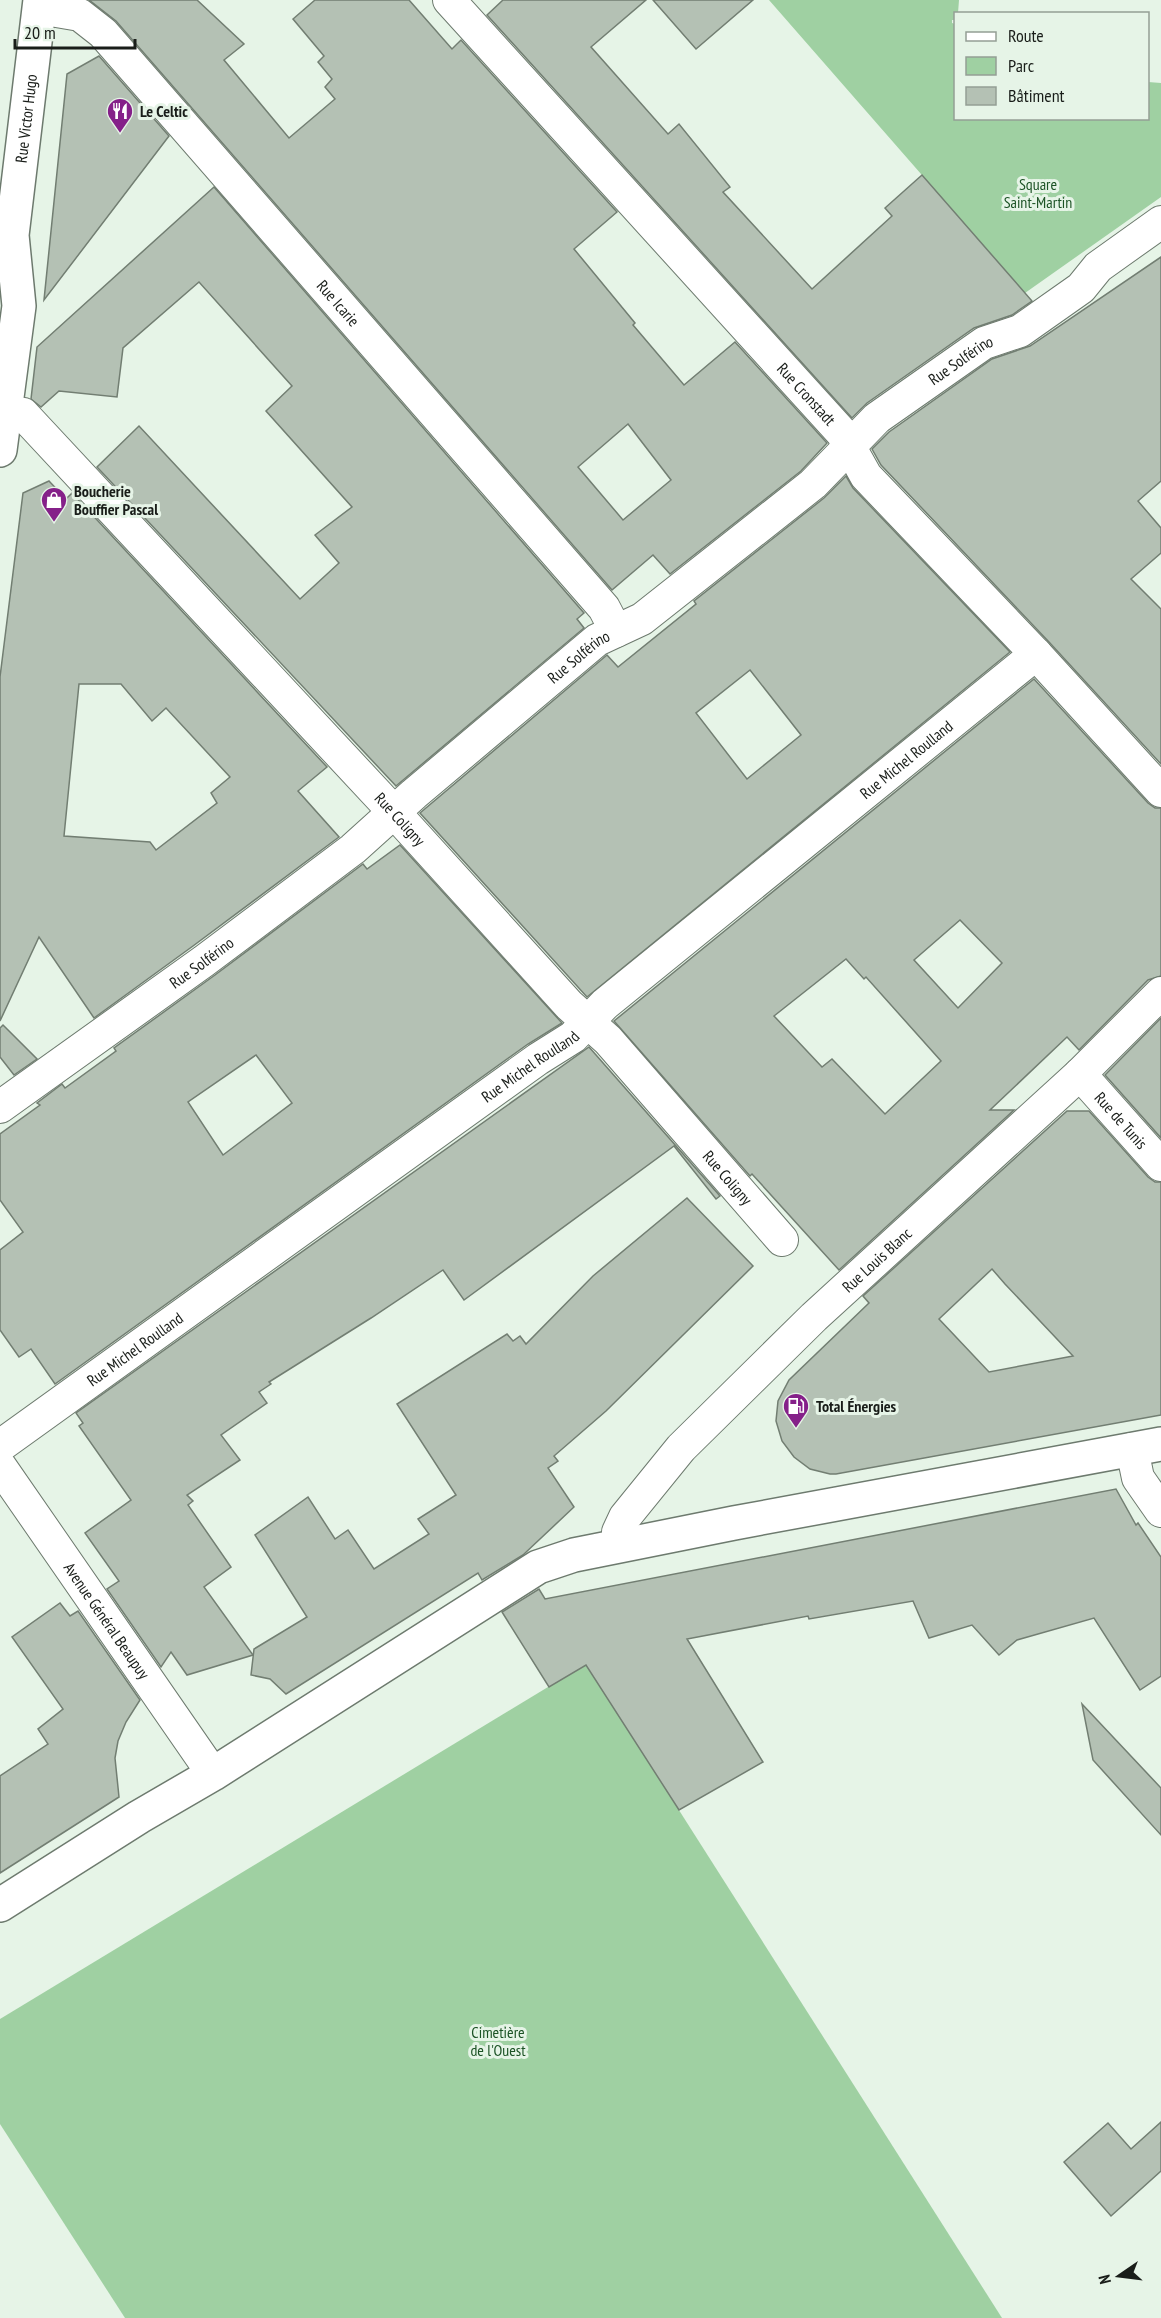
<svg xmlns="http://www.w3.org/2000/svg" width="1161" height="2318" viewBox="0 0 1161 2318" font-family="'PT Sans Narrow',sans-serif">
	<rect width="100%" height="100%" fill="#e6f4e7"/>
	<g fill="#9fd0a2">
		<path d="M769 0H959L958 13 956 14 955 20H952V23L955 24 956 28V118H1148V82L1161 83V197L1025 293Z"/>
		<path d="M586 1664 1002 2318H125L0 2124V2019Z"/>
	</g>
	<g fill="#b4c1b4" stroke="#727e72" stroke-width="1.5" fill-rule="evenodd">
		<path d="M89 0H197L244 44 224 60 289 138 335 99 325 87 332 79 318 62 324 56 293 19 315 0H409L452 49 461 40 617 212 574 249 635 323 633 325 684 385 735 342 827 443 801 471 670 574 653 555 612 590 116 21ZM628 424 671 480 623 520 578 467Z"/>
		<path d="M503 0H646L591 47 668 134 679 124 730 187 723 192 812 289 892 216 885 208 922 175 1032 301 1012 315 974 328 867 403 852 418 487 15Z"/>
		<path d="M653 0H753L696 49Z"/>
		<path d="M99 56 169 136 44 300 67 74Z"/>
		<path d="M214 187 584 613 577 619 584 628 396 786 97 467 139 426 300 599 339 563 315 535 352 507 266 411 292 386 199 282 123 348 117 397 59 391 41 407 31 399 37 347Z"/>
		<path d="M1161 257V481L1138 501 1161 528V553L1131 579 1161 609V764L1049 642 881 465 872 449 889 432 992 359 1030 346Z"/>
		<path d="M846 476 853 488 1010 652 587 997 420 813 607 655 618 667 696 604 694 601 824 498ZM750 670 801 735 747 779 696 713Z"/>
		<path d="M49 481 66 499 72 493 327 767 298 791 339 837 193 946 94 1018 39 937 0 1021V677L23 493ZM79 684H121L152 721 166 708 230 777 211 793 217 803 156 850 150 842 64 836Z"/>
		<path d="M1034 679 1148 803 1155 808H1161V976L1148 980 1079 1050 1067 1037 990 1110H1014L839 1270 752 1174 750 1176 614 1021ZM960 920 1002 963 958 1008 914 960ZM846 959 864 979 866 977 941 1061 885 1114 832 1059 822 1067 774 1016Z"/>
		<path d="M400 845 562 1023 528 1044 55 1384 31 1349 19 1357 0 1330V1250L23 1232 0 1200V1134L40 1105 37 1103 62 1084 65 1088 116 1051 114 1048 215 975 363 864 367 869ZM256 1055 292 1103 223 1155 188 1102Z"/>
		<path d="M1161 1018V1138L1105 1075Z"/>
		<path d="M3 1025 37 1059 14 1075 0 1057V1028Z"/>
		<path d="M589 1047 720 1196 716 1199 674 1146 464 1300 443 1270 371 1318 269 1382 271 1384 259 1392 267 1403 221 1435 240 1460 187 1495 193 1501 188 1505 231 1567 204 1587 253 1655 187 1675 171 1652 161 1667 107 1589 119 1581 85 1533 131 1500 79 1426 83 1423 76 1413Z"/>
		<path d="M1067 1111H1089L1148 1177 1155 1182H1161V1415L836 1474H830L810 1469 794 1457 782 1441 776 1421 778 1401 789 1380 869 1303 863 1296ZM992 1269 1005 1284 1073 1356 989 1372 939 1319Z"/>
		<path d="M687 1198 753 1266 606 1411 554 1456 558 1461 548 1468 574 1507 523 1555 482 1580 478 1573 286 1694 270 1679 251 1675 254 1649 307 1617 255 1535 308 1497 335 1539 348 1530 374 1569 429 1534 418 1519 456 1495 397 1404 507 1334 513 1341 520 1336 526 1344 593 1276Z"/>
		<path d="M1116 1489 1136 1525 1138 1523 1161 1557V1676L1140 1690 1094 1618 1017 1640 999 1655 972 1625 929 1638 913 1601 809 1619 808 1616 687 1639 763 1762 679 1810 586 1665 549 1687 502 1612 539 1589 545 1599Z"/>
		<path d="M60 1603 70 1616 78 1611 140 1700 126 1722 118 1741 115 1758 119 1797 0 1873V1776L48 1744 38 1729 63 1709 12 1637Z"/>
		<path d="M1082 1704 1161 1788V1835L1093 1760Z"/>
		<path d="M1161 2122V2171L1111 2216 1064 2162 1108 2123 1131 2149Z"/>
	</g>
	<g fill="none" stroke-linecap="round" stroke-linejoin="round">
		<g stroke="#6d7a6e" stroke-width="34">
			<g id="minor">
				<path id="s1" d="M449 0 842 433 866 476 1036 654 1161 791"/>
				<path id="s2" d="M39 8 80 15 103 33 604 608 616 631"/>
				<path id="s3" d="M0 400 6 412 23 414 394 812 569 1005 608 1040 782 1240"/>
				<path id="s4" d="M1080 1074 1161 1165"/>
				<path id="s5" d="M0 1107 204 961 353 849 414 794 597 640 642 619 813 484 877 418 984 343 1020 331 1081 288 1098 267 1161 222"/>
				<path id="s6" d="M0 1446 538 1059 573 1037 605 1004 1036 654"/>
				<path d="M1132 1449 1138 1478 1161 1511"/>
				<path id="s7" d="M0 1466 213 1774"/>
				<path id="s8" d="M619 1545 618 1532 625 1517 681 1448 814 1317 1080 1074 1161 993"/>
			</g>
		</g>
		<g stroke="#6d7a6e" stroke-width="36">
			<path id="tertiary" d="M0 1905 139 1817 213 1774 538 1567 574 1555 734 1523 1161 1444"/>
		</g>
		<g stroke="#6d7a6e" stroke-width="36">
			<g id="secondary">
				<path id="s9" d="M0 450 19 306 12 235 40 0"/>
			</g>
		</g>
		<use href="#minor" stroke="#fff" stroke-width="32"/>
		<use href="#tertiary" stroke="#fff" stroke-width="33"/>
		<use href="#secondary" stroke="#fff" stroke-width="33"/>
	</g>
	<defs>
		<g id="restaurant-pin" transform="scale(1.35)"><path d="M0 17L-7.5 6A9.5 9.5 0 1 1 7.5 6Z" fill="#852089" stroke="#e6f4e7"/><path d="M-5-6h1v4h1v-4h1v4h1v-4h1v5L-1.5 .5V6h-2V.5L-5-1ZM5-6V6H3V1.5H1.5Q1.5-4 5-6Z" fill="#fff"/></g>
		<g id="shop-pin" transform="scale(1.35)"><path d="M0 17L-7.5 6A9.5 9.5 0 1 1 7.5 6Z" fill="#852089" stroke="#e6f4e7"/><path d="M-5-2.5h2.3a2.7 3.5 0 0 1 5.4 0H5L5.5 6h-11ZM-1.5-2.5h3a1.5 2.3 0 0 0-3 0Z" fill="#fff"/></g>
		<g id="fuel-pin" transform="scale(1.35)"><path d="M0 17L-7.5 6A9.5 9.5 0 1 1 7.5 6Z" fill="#852089" stroke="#e6f4e7"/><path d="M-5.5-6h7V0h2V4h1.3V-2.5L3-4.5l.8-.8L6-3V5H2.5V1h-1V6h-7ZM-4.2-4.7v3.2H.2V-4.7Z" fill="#fff"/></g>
	</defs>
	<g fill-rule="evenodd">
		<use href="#restaurant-pin" x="120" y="111"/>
		<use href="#shop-pin" x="54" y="500"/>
		<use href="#fuel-pin" x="796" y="1406"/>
	</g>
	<g text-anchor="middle" stroke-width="6" stroke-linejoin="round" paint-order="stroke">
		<g font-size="16" font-weight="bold" fill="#191d19" stroke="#e6f4e7" text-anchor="start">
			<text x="140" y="117">Le Celtic</text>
			<text x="74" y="497">Boucherie<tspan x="74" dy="18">Bouffier Pascal</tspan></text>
			<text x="816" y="1412">Total Énergies</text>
		</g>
		<g font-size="16" fill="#191d19" stroke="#e6f4e7">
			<text dy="6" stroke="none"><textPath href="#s9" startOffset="334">Rue Victor Hugo</textPath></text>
			<text dy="6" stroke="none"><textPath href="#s2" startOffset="429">Rue Icarie</textPath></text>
			<text dy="6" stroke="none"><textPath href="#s5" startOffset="1220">Rue Solférino</textPath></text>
			<text dy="6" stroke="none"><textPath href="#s1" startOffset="532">Rue Cronstadt</textPath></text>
			<text dy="6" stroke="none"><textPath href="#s5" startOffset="734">Rue Solférino</textPath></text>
			<text dy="6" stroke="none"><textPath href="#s6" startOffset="1138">Rue Michel Roulland</textPath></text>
			<text dy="6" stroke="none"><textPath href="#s3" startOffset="584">Rue Coligny</textPath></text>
			<text dy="6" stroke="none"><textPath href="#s5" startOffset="248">Rue Solférino</textPath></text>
			<text dy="6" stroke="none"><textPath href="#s6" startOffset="652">Rue Michel Roulland</textPath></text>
			<text dy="6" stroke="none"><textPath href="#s4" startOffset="62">Rue de Tunis</textPath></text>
			<text dy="6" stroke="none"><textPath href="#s3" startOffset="1070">Rue Coligny</textPath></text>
			<text dy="6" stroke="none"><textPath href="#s8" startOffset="390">Rue Louis Blanc</textPath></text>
			<text dy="6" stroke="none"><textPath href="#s6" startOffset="166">Rue Michel Roulland</textPath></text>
			<text dy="6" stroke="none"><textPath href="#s7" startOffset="188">Avenue Général Beaupuy</textPath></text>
		</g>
		<g font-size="16" fill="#1c5325" stroke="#e6f4e7">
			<text x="1038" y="190">Square<tspan x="1038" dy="18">Saint-Martin</tspan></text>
			<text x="498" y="2038">Cimetière<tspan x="498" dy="18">de l'Ouest</tspan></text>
		</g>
	</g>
	<rect x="954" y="12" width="195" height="108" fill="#e6f4e7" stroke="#949e95" stroke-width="1.5"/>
	<rect x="966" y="32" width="30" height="9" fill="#ffffff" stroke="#949e95" stroke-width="1.5"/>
	<text x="1008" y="42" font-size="18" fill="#191d19">Route</text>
	<rect x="966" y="57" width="30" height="18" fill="#9fd0a2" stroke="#949e95" stroke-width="1.5"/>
	<text x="1008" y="72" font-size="18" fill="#191d19">Parc</text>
	<rect x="966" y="87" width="30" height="18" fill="#b4c1b4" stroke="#949e95" stroke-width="1.5"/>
	<text x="1008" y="102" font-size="18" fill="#191d19">Bâtiment</text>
	<g transform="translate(1119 2276) rotate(256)" stroke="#e6f4e7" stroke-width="4.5" paint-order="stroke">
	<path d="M0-4.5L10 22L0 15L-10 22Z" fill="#191d19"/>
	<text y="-9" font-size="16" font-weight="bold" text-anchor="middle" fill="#191d19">N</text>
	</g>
	<path d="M15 39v9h120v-9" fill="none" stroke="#191d19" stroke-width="3"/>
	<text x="24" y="39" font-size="18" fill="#191d19" stroke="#e6f4e7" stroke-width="4.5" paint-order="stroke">20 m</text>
</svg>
